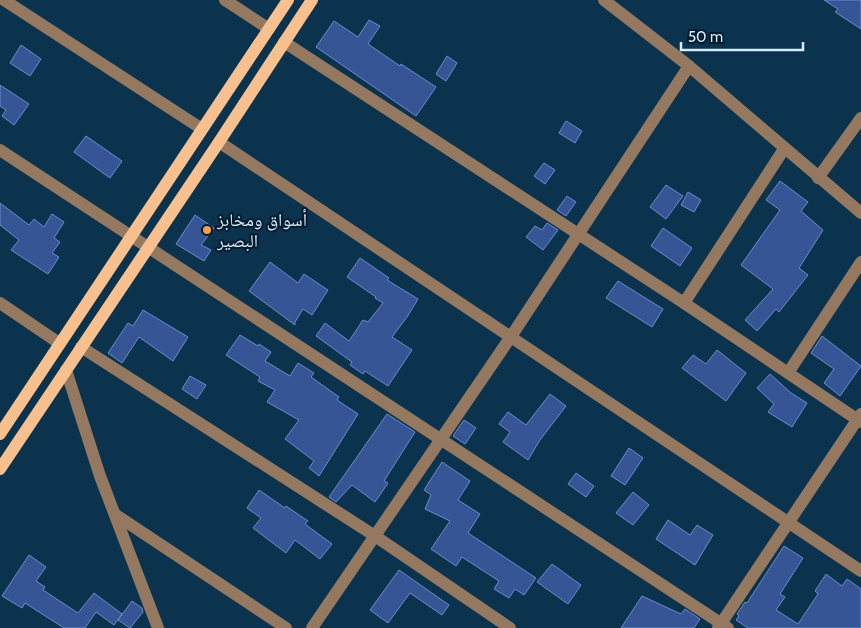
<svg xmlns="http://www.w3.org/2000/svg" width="861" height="628" viewBox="0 0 861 628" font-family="Cabin,'Noto Naskh Arabic',sans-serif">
	<rect width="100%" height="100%" fill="#0b334e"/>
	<g fill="#375594" stroke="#6a8ccf">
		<path d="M824 0H861V29L835 12 838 9Z"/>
		<path d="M369 20 380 26 368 44 400 66 401 64 436 87 416 116 316 47 334 21 358 37Z"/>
		<path d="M21 45 41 59 30 76 10 63Z"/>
		<path d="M447 56 457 63 446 81 436 74Z"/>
		<path d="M0 85 29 104 14 125 2 116 6 110 0 106Z"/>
		<path d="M566 121 582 131 575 143 559 133Z"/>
		<path d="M86 136 122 161 110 178 74 152Z"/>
		<path d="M544 163 555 170 545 184 534 176Z"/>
		<path d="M780 181 808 202 801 211 823 230 799 268 808 275 779 312 776 309 757 331 745 320 773 289 741 265 780 210 766 200Z"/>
		<path d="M666 185 683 196 666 219 650 207Z"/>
		<path d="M688 192 701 200 694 212 681 205Z"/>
		<path d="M567 196 576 202 566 216 557 210Z"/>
		<path d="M0 203 29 225 34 219 44 227 52 214 64 222 54 238 60 242 52 253 59 257 48 274 11 250 19 240 0 225Z"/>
		<path d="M195 215 214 228 201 245 211 250 204 261 176 244Z"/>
		<path d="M547 223 558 230 543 250 526 237 535 226 542 230Z"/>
		<path d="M663 228 692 248 680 266 651 246Z"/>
		<path d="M360 258 389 278 387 280 418 299 407 317 392 337 412 350 388 386 365 371 363 374 350 365 352 362 316 336 325 323 349 341 363 320 368 322 383 303 375 298 376 297 347 277Z"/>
		<path d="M270 262 298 283 304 274 328 290 312 315 303 309 295 322V325L249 291Z"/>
		<path d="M618 281 663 309 652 327 606 298Z"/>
		<path d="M143 310 188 337 173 361 139 337 122 363 108 353 128 323 133 326Z"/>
		<path d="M240 335 258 346 259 344 271 352 265 361 290 376 298 363 314 373 311 377 339 397 337 400 358 414 319 476 309 468 314 461 285 439 299 420 267 402 275 390 258 381 260 377 226 355Z"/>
		<path d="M822 336 861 366 840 396 824 383 834 369 811 353Z"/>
		<path d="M717 350 746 373 726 401 682 368 693 355 706 364Z"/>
		<path d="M770 374 791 393 807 403 792 427 768 412 774 404 757 388Z"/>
		<path d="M190 376 206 385 197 399 182 389Z"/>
		<path d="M550 394 566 406 540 440 528 460 503 442 510 432 499 424 508 412 526 425Z"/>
		<path d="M387 414 415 432 384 481 388 483 375 502 352 485 336 502 329 497Z"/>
		<path d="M464 420 476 428 465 444 453 436Z"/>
		<path d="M629 448 643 458 625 485 611 476Z"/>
		<path d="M442 462 470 481 458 500 480 514 468 533 536 578 524 595 515 589 509 598 494 589 499 581 462 557 456 566 431 549 450 521 425 509 431 495 424 490Z"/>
		<path d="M576 473 594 486 586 497 568 484Z"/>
		<path d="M259 490 285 508 286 506 308 521 305 524 332 544 320 559 295 540 286 553 253 528 261 518 247 508Z"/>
		<path d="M633 492 649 505 633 525 616 513Z"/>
		<path d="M668 520 690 535 697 525 713 535 695 565 656 539Z"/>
		<path d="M784 546 803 558 780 594 785 597 776 610 798 624 818 594 815 591 826 574 842 586 847 579 861 589V628H748L736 620 739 616 737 614 745 602 747 603Z"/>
		<path d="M29 555 46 567 36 581 45 587 43 590 78 613 94 593 122 614 114 625 96 612 85 628H64L25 603 22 608 2 596Z"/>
		<path d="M552 564 581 585 568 604 537 582Z"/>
		<path d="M399 570 449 605 442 615 410 593 388 623 370 610Z"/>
		<path d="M642 596 681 614 685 609 700 619 694 628H621Z"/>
		<path d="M132 601 142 608 143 612 130 628 118 620Z"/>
	</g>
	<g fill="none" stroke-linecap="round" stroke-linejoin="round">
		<g stroke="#947860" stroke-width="12">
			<path d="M4 0 202 129"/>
			<path d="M225 0 269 29"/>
			<path d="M604 0 689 66 861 213"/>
			<path d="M284 42 684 303 861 422"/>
			<path d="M219 142 861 571"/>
			<path d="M0 150 728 628"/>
			<path d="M818 178 861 118"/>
			<path d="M0 303 59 343"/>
			<path d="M684 303 784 149"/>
			<path d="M81 347 375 536 510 628"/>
			<path d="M66 370 100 476 158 628"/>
			<path d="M788 373 861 262"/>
			<path d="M116 515 286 628"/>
			<path d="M312 628 510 338 689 66"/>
			<path d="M718 628 861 414"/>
		</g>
		<g stroke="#f8c08e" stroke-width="12">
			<path d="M0 434 288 0"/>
			<path d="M0 469 219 142 312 0"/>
		</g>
	</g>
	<circle fill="#f7a149" stroke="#001a2e" stroke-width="2" cx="207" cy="230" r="5"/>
	<g text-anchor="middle" stroke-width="4" stroke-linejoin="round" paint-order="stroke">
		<g font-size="18" fill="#d7ecfd" stroke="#001a2e" text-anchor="start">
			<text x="217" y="226">أسواق ومخابز<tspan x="217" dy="21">البصير</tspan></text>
		</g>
	</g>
	<path d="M681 42v8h122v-8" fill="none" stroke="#d7ecfd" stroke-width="2.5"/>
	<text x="688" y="42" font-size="15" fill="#d7ecfd" stroke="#001a2e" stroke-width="4" paint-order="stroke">50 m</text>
</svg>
